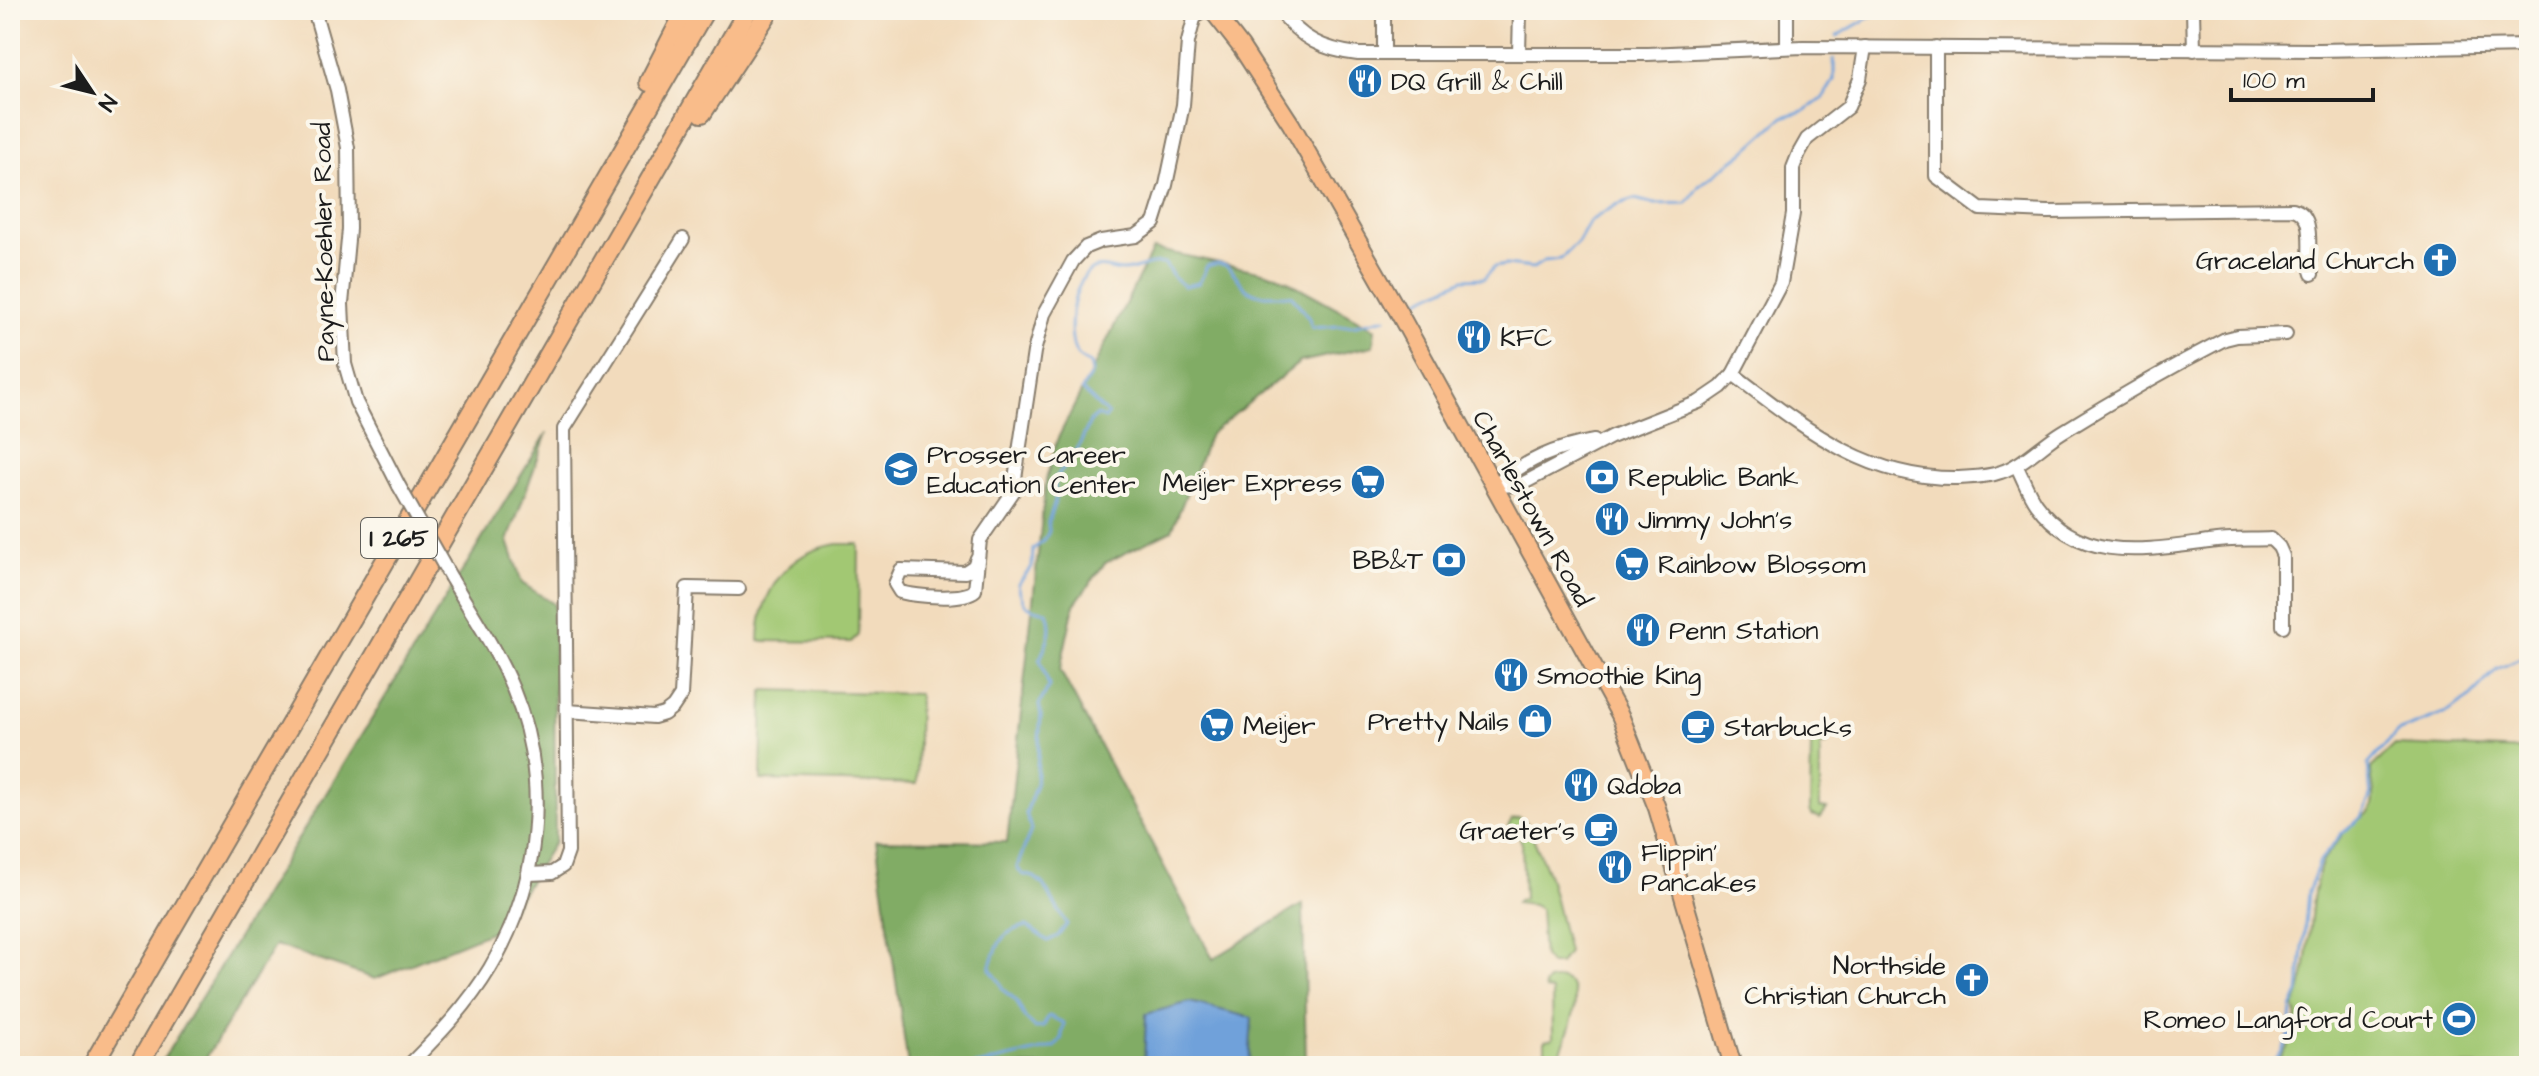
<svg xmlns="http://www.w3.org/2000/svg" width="2539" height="1076" viewBox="0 0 2539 1076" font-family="'Architects Daughter',sans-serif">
	<rect width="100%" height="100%" fill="#fbf7ec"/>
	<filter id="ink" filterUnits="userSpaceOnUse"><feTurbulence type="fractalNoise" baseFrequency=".0125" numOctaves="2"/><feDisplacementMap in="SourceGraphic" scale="16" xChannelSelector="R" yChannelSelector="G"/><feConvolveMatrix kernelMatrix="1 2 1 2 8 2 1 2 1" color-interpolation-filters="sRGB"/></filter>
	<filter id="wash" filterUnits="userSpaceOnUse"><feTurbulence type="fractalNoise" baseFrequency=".006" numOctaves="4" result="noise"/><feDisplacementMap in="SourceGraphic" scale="32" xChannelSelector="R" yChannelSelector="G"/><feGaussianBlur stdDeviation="1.8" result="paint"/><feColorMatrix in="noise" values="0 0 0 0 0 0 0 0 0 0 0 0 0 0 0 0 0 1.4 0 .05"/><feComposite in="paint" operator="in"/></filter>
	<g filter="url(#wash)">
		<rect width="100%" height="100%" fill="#f2dbbc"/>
		<g fill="#a2c873" stroke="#5f7248" stroke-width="2">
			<path d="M838 544H859L858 635 851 642 759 641C760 591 787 551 838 544Z"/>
			<path d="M763 690 919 694 917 784 761 780Z"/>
			<path d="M1816 737H1823L1827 743 1826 745 1820 746V808L1827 809 1820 818 1812 815 1810 810 1811 744Z"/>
			<path d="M2395 745 2529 750V1066H2271C2287 1053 2303 1027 2294 1007 2315 964 2304 910 2322 863 2324 859 2343 833 2347 829 2355 820 2369 818 2373 805 2377 793 2370 780 2371 768Z"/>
			<path d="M1519 817 1527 823 1549 876 1568 952 1560 964H1550L1543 957 1540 909 1533 905 1516 903 1518 900 1524 899 1522 844 1516 827 1509 829 1508 826 1512 819Z"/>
			<path d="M1561 979C1593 988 1561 1047 1555 1066H1545V1040L1553 1038 1552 991 1545 990 1544 986 1548 981Z"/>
		</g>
		<g fill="#81ac65" stroke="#4e6440" stroke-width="2">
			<path d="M1153 249 1277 275 1375 329 1373 346 1300 362 1210 434 1172 530 1105 563 1074 605 1060 670 1213 959 1303 904 1306 1066H908L876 840 1007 842 1046 480 1057 440Z"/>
			<path d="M547 433 508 541 522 583 554 604 555 841 500 928 375 979 275 945 201 1066H159Z"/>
		</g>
		<path fill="#6fa1da" stroke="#465e7b" stroke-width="2" d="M1190 1002 1252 1018 1249 1066H1144L1146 1014Z"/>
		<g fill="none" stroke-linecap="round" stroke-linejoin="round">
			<g stroke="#6fa1da" stroke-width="3">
				<path d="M1837 36 1882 10"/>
				<path d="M1413 303 1463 279 1484 278 1494 267 1506 265 1533 268 1544 261 1561 259 1578 242 1590 221 1616 205 1635 199 1654 204 1687 203 1699 186 1743 153 1783 117 1806 110 1823 98 1834 80V59"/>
				<path d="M974 1066 1055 1047 1061 1040 1064 1023 1049 1016 1043 1027 1035 1028 1025 1018 1016 1000 1003 990 1000 982 990 969C997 946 999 931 1027 926L1048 941 1058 936 1067 924 1042 883 1034 877 1022 874 1017 867 1031 830 1026 813 1036 784 1041 714 1039 705 1049 686 1040 659C1047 642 1054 630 1047 612 1025 607 1023 607 1018 584L1032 567 1033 549 1044 541 1049 531 1048 522 1055 502V479L1077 450 1091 420 1097 415 1105 419 1108 415 1082 390 1092 372 1090 364C1086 362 1082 360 1079 357 1064 342 1072 281 1091 270 1101 264 1112 271 1122 271 1137 271 1149 261 1165 264L1174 278 1184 286 1199 283 1207 266C1232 257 1232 276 1247 289 1259 299 1278 293 1292 296L1309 318 1312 328 1356 325 1386 318"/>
				<path d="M2265 1066 2269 1065 2282 1051 2290 1034 2292 1008 2299 992 2308 892 2319 863 2341 834 2362 817 2371 797 2368 765 2397 732 2442 715 2468 699 2497 669 2529 655"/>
			</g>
		</g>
	</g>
	<g filter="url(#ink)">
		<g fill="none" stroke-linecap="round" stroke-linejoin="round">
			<g stroke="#877c6c" stroke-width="16">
				<g id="minor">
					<path d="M314 10 337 90 348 148 349 229 342 304 345 364 356 402 399 486"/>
					<path d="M1280 10C1300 39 1324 50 1358 54H1648L1803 47 2319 50 2529 46"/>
					<path d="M1384 10V54"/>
					<path d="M2193 10 2194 50"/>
					<path d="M1787 47V10"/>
					<path d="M1936 47V176L1980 209 2048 212 2293 209C2319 216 2304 255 2312 274"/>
					<path d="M1519 53 1520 10"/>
					<path d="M1733 374 1781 283 1793 214V168L1799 153 1807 139 1848 107 1860 79 1865 47"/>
					<path d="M2016 465C2023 478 2028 493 2036 504 2080 564 2146 550 2209 542 2229 539 2250 540 2271 539L2279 547 2283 556V626"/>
					<path d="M1494 486 1520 485 1613 436 1699 402 1721 387 1733 374C1803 427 1866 480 1959 478 1973 477 1988 477 2001 472 2024 464 2041 445 2062 432 2115 399 2169 368 2225 339L2237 336 2286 334"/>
					<path d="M1494 486C1527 460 1553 448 1594 441"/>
					<path d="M977 558 974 566 965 572 901 570 895 584 900 592C916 596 963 601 975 590L980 540 1013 492 1034 352 1044 314 1073 261 1086 247 1101 241 1136 236 1154 223 1166 185 1183 105 1188 42 1194 19 1202 10"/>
					<path d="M567 711 654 717 664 714 673 707 681 695 687 588 739 589"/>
					<path d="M529 874 552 873 563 866 568 852 564 429 683 239"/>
					<path d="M408 1066C438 1036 468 1005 490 968 540 884 551 780 513 689 497 650 472 614 451 578"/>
				</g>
			</g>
			<g stroke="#877c6c" stroke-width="20">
				<path id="major" d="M1212 10 1241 47 1291 124 1399 313 1620 715 1657 808 1733 1066"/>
			</g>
			<g stroke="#877c6c" stroke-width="22">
				<g id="highway">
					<path d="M649 82 686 10"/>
					<path d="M702 113 770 10"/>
					<path d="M92 1066 705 10"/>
					<path d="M138 1066 748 10"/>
				</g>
			</g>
			<use href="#minor" stroke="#fff" stroke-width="12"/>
			<use href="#major" stroke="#f9bc8a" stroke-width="16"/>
			<use href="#highway" stroke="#f9bc8a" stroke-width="18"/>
			<g stroke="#877c6c" stroke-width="16" stroke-linecap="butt">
				<path id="minor-bridge" d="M399 486 451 578"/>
			</g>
			<use href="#minor-bridge" stroke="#fff" stroke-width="12"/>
		</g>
	</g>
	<defs>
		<g id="restaurant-disc" transform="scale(1.8)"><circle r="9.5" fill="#1f6fb2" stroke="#fbf7ec"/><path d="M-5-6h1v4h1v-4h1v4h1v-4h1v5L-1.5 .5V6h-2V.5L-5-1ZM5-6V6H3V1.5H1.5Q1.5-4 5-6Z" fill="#fff"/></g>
		<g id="church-disc" transform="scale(1.8)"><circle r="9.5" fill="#1f6fb2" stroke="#fbf7ec"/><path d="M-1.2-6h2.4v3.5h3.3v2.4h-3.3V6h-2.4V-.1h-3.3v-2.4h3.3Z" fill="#fff"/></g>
		<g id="school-disc" transform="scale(1.8)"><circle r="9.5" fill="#1f6fb2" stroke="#fbf7ec"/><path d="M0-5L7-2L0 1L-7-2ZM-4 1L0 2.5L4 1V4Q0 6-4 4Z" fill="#fff"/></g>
		<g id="bank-disc" transform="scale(1.8)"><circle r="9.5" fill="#1f6fb2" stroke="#fbf7ec"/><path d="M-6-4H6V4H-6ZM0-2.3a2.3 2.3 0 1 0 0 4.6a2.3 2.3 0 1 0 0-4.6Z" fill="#fff"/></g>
		<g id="supermarket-disc" transform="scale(1.8)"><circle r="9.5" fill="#1f6fb2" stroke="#fbf7ec"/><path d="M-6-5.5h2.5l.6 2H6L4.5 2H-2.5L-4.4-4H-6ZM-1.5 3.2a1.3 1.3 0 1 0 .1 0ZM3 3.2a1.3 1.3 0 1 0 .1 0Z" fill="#fff"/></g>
		<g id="shop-disc" transform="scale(1.8)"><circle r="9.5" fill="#1f6fb2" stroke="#fbf7ec"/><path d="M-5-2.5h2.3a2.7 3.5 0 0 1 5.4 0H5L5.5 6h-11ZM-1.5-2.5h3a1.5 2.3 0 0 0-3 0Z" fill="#fff"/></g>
		<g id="cafe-disc" transform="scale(1.8)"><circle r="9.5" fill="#1f6fb2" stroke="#fbf7ec"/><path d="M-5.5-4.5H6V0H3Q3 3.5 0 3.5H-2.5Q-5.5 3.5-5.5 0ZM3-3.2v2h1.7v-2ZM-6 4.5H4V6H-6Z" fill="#fff"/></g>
		<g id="stadium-disc" transform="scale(1.8)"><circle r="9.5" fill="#1f6fb2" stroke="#fbf7ec"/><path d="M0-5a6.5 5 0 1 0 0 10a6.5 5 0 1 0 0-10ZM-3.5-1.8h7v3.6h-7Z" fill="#fff"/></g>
	</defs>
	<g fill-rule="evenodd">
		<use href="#restaurant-disc" x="1365" y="81"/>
		<use href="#church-disc" x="2440" y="260"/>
		<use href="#restaurant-disc" x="1474" y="337"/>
		<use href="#school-disc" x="901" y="469"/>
		<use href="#bank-disc" x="1602" y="477"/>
		<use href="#supermarket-disc" x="1368" y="482"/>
		<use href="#restaurant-disc" x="1612" y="519"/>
		<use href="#bank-disc" x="1449" y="560"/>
		<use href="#supermarket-disc" x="1632" y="564"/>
		<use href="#restaurant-disc" x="1643" y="630"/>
		<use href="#restaurant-disc" x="1511" y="675"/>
		<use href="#shop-disc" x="1535" y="721"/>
		<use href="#supermarket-disc" x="1217" y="725"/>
		<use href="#cafe-disc" x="1698" y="727"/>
		<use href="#restaurant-disc" x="1581" y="785"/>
		<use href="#cafe-disc" x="1601" y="830"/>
		<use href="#restaurant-disc" x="1615" y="867"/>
		<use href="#church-disc" x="1972" y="980"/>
		<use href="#stadium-disc" x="2459" y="1019"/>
	</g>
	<g text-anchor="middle" stroke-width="8" stroke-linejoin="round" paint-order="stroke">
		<rect fill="#fbf7ec" stroke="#5f5e5a" stroke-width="2" x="361" y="518" width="76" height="40" rx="6"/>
		<g font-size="24" font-weight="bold" fill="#1c1c1c">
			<text x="399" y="546">I 265</text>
		</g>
		<g font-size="26" fill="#1c1c1c" stroke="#fbf7ec" text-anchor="start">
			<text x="1391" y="90">DQ Grill &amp; Chill</text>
			<text x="2414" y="269" text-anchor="end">Graceland Church</text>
			<text x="1500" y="346">KFC</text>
			<text x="927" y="463">Prosser Career<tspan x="927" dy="30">Education Center</tspan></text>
			<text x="1628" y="486">Republic Bank</text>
			<text x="1342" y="491" text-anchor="end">Meijer Express</text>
			<text x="1638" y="528">Jimmy John's</text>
			<text x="1423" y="569" text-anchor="end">BB&amp;T</text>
			<text x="1658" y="573">Rainbow Blossom</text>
			<text x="1669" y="639">Penn Station</text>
			<text x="1537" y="684">Smoothie King</text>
			<text x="1509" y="730" text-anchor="end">Pretty Nails</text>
			<text x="1243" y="734">Meijer</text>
			<text x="1724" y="736">Starbucks</text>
			<text x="1607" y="794">Qdoba</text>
			<text x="1575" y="839" text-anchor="end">Graeter's</text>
			<text x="1641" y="861">Flippin'<tspan x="1641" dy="30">Pancakes</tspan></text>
			<text x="1946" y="974" text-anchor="end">Northside<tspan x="1946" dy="30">Christian Church</tspan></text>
			<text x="2433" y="1028" text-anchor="end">Romeo Langford Court</text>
		</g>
		<g font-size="26" fill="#1c1c1c" stroke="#fbf7ec">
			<text transform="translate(323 242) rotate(-91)" y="9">Payne-Koehler Road</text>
			<text transform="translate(1533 508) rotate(61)" y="9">Charlestown Road</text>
		</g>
	</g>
	<rect width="2539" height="1076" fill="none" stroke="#fbf7ec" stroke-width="40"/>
	<g transform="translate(92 92) rotate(125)" stroke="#fbf7ec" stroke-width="6" paint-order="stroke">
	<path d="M0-6L14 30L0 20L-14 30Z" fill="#1c1c1c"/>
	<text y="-12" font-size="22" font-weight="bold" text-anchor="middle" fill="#1c1c1c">N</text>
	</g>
	<path d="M2231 88v12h142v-12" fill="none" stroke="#1c1c1c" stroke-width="4"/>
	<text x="2243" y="88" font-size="24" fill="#1c1c1c" stroke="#fbf7ec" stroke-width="6" paint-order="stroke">100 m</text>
</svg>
